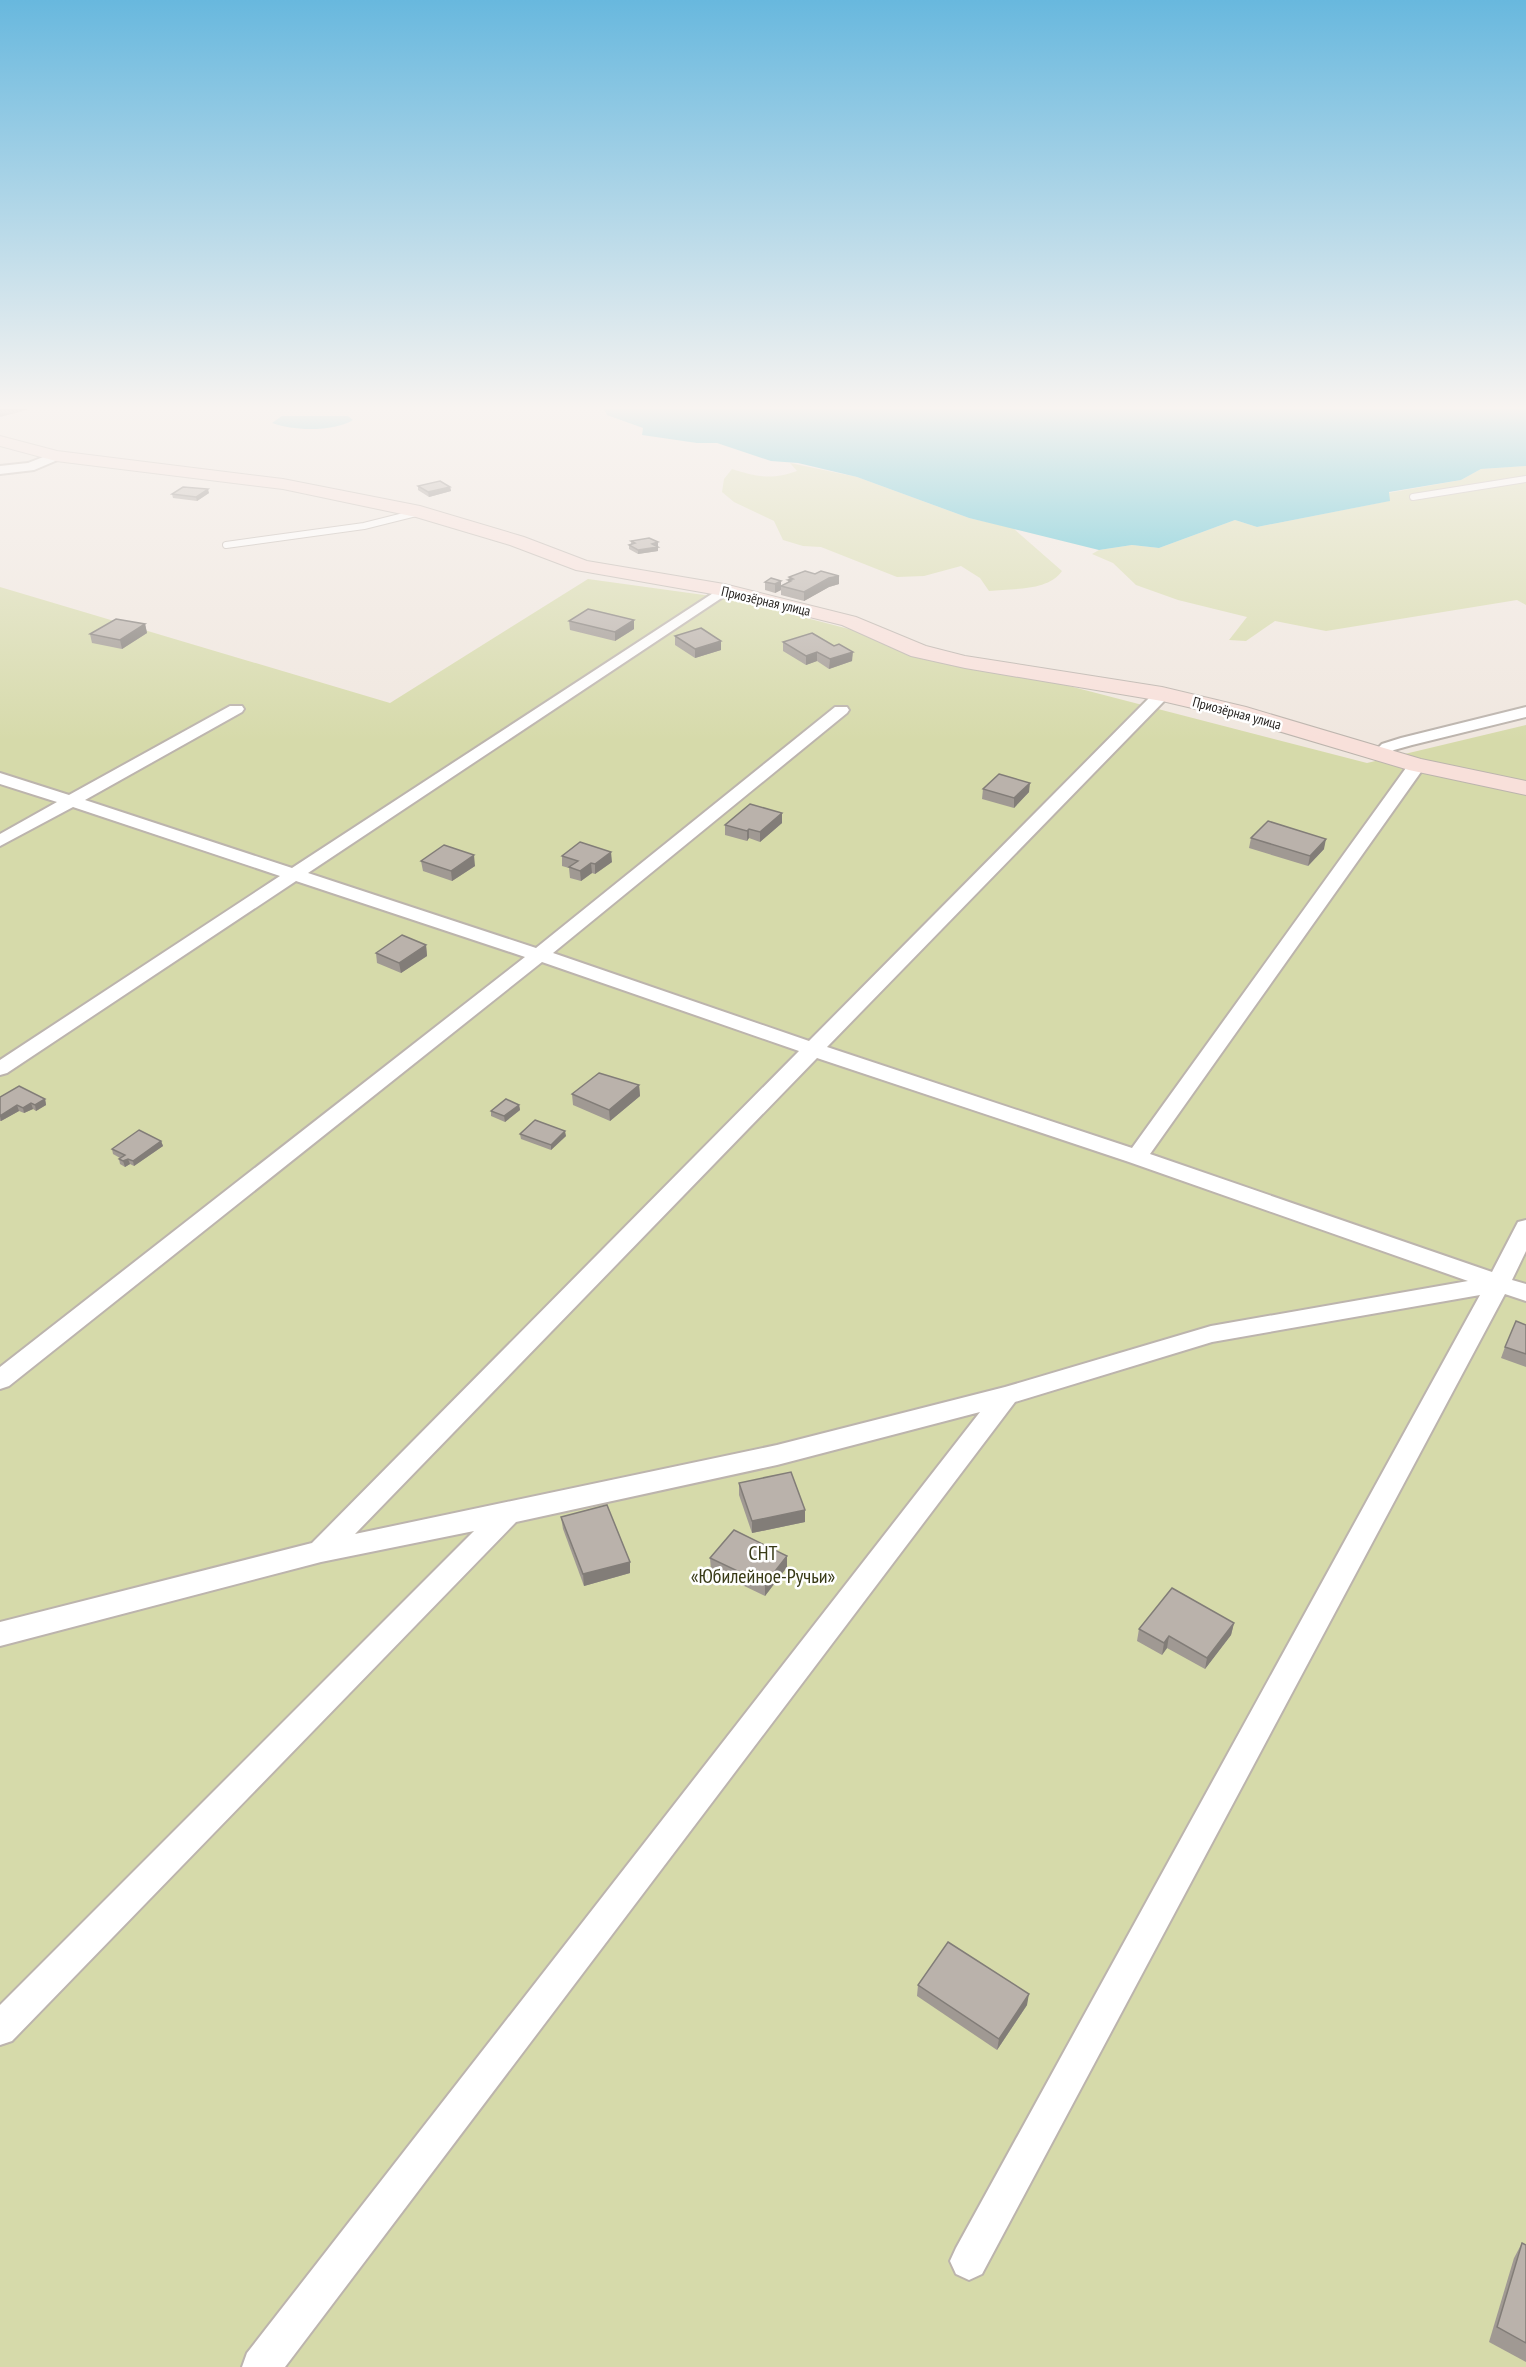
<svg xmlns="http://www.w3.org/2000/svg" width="1526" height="2367" viewBox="0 0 1526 2367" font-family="'PT Sans Narrow',sans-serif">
	<rect width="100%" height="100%" fill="#f0e7df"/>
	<g fill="#d6daaa">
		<path d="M790 463 857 477 969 518 1013 528 1062 571C1047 592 1012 588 989 591L980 578 961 566 924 576 897 577 821 547 803 546 783 540 774 521 734 502 722 492 724 479 732 469C757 477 772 480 797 471Z"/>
		<path d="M1526 466V605L1517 600 1326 631 1275 621 1246 641 1229 640 1247 617 1178 600 1136 585 1113 563 1092 554 1099 550 1132 545 1159 548 1235 520 1257 527 1389 501 1388 493 1461 480 1481 469Z"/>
		<path d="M588 579 733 599 1367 763 1526 725V2367H0V587L390 703Z"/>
	</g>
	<g fill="#48bed0">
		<path d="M1526 409V466L1481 469 1461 480 1389 492 1390 501 1257 527 1235 520 1159 548 1132 545 1099 550 969 518 857 477 798 463 771 461 717 443H697L642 435 643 428 607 415 604 409Z"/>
		<path d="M282 416H348L353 420C334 432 293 431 272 423Z"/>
	</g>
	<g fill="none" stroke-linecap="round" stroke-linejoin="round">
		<g stroke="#bcb4ad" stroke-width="8">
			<g id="lane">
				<path d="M1413 497 1526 479"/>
				<path d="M226 545 364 526 420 512"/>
			</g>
		</g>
		<g stroke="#bcb4ad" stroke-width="4">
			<g id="street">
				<path d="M56 452 62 456 60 459 34 470 0 474V466L28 463Z"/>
				<path d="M724 586 731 590 729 593 308 873 536 948 835 707H847L849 710 847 713 553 953 809 1041 1156 691H1168L1170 694 1168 697 827 1047 1132 1148 1411 761H1423L1425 765 1423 769 1150 1154 1492 1272 1518 1222 1526 1220V1251L1512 1280 1526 1284V1301L1505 1294 982 2274 969 2280 956 2274 950 2261 956 2248 1480 1295 1212 1342 1015 1402 285 2367H242L247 2353 980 1412 777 1465 516 1522 12 2041 0 2045V2005L474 1531 321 1562 0 1646V1622L312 1543 799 1051 542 962 9 1386 0 1389V1367L525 957 296 881 7 1073 0 1075V1060L280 876 73 807 0 846V834L57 802 0 784V773L69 795 230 706H242L244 709 242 712 85 800 292 868ZM817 1058 1129 1162 1468 1281 1211 1326 1005 1387 777 1445 355 1534Z"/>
				<path d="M1526 707V717L1412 745 1394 750 1380 759 1372 754 1382 744 1401 738Z"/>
			</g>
		</g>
		<g stroke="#bcb4ad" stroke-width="2">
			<path id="secondary" d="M0 436 57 451 283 479 420 506 524 537 587 561 724 584 856 617 926 646 965 656 1162 687 1246 707 1421 759 1526 781V795L1409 770 1231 717 1162 701 965 668 911 656 842 625 724 596 576 570 510 545 416 517 283 489 56 461 0 446Z"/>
		</g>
		<use href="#lane" stroke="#fff" stroke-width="6"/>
		<use href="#street" fill="#fff" fill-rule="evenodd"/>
		<use href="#secondary" fill="#f8e0da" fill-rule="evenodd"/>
	</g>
	<g fill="#a09993">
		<path d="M418 486 450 487 451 491 429 497 418 490Z"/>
		<path d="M209 493 197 501 173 498 172 494Z"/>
		<path d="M631 541 658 547H657L658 551 638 554 629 549V545H631Z"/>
		<path d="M815 574 839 576V584L829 587 804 601 781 595V586L788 582 789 577Z"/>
		<path d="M781 581V590L775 593 765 590V582Z"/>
		<path d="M634 620V629L615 641 570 630 569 621Z"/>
		<path d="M145 624 147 633 122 649 92 643 90 634Z"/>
		<path d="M675 636 721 641V650L695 658 675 645Z"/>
		<path d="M783 642 852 661 829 669 817 661 806 665 783 651Z"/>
		<path d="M983 789 1029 792 1014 808 982 799Z"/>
		<path d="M782 813V823L760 842 749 838 747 841 725 835V825Z"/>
		<path d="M1251 838 1324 849 1308 866 1249 848Z"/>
		<path d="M562 856 612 862 595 874 592 873 581 881 570 878 569 868 562 866Z"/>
		<path d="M421 861 475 866 452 881 423 871Z"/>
		<path d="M426 945 427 956 401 973 377 963 376 953Z"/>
		<path d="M639 1085 640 1096 610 1121 573 1105 572 1094Z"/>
		<path d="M0 1097 45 1099 46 1105 36 1111 33 1109 24 1113 19 1111 1 1121H0Z"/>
		<path d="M519 1105 520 1110 505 1122 491 1116V1111Z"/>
		<path d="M520 1134 566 1136 551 1150 521 1139Z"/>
		<path d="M161 1141 163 1146 134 1166 130 1164 125 1167 120 1164 119 1159 120 1158 113 1154 112 1149Z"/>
		<path d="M1526 1325V1367L1501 1358 1505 1347Z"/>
		<path d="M739 1483 805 1522 752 1533 739 1495Z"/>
		<path d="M561 1517 630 1562V1573L584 1586 563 1529Z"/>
		<path d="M787 1556V1567L765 1596 711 1570 710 1558Z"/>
		<path d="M1234 1623 1231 1635 1205 1669 1167 1648 1162 1655 1137 1641 1139 1629Z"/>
		<path d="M918 1985 1027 2005 997 2050 917 1996Z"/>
		<path d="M1522 2243 1526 2245V2362L1489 2342 1514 2258Z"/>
	</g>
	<g fill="#827d78">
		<path d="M0 409H27V410L0 417Z"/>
		<path d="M450 487 451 491 429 497 428 492Z"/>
		<path d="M208 489 209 493 197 501 196 497Z"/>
		<path d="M658 542V547H656H658V551L638 554V550Z"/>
		<path d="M839 576V584L829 587 804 601V592L829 578Z"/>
		<path d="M781 581V590L775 593V584Z"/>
		<path d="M634 620V629L615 641V632Z"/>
		<path d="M145 624 147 633 122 649 120 640Z"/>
		<path d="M721 641V650L695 658V649Z"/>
		<path d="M817 652V661L806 665V656Z"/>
		<path d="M853 652 852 661 829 669 830 659Z"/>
		<path d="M1030 783 1029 792 1014 808V798Z"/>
		<path d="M782 813V823L760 842V832Z"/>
		<path d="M749 829V838L747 841V831Z"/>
		<path d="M1326 839 1324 849 1308 866 1310 856Z"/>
		<path d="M611 852 612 862 595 874V864Z"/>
		<path d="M474 855 475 866 452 881 451 871Z"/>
		<path d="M591 863 592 873 581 881 580 871Z"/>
		<path d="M426 945 427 956 401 973 399 963Z"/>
		<path d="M639 1085 640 1096 610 1121 609 1110Z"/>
		<path d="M45 1099 46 1105 36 1111 35 1105Z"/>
		<path d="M31 1103 33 1109 24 1113 23 1108Z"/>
		<path d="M17 1105 19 1111 1 1121 0 1116Z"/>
		<path d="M519 1105 520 1110 505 1122 504 1116Z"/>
		<path d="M565 1131 566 1136 551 1150V1145Z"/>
		<path d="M161 1141 163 1146 134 1166 133 1161Z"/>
		<path d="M128 1159 130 1164 125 1167 123 1161Z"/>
		<path d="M805 1510V1522L752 1533V1521Z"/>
		<path d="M787 1556V1567L765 1596V1584Z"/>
		<path d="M630 1562V1573L584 1586 583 1574Z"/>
		<path d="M1234 1623 1231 1635 1205 1669 1207 1658Z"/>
		<path d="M1169 1636 1167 1648 1162 1655 1164 1643Z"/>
		<path d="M1029 1994 1027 2005 997 2050 999 2039Z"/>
	</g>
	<g fill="#bab2ab" stroke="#827d78" stroke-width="1.5">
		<path d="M440 481 450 487 428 492 418 486Z"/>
		<path d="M183 487 208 489 196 497 172 494Z"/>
		<path d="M649 538 658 542 652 544 658 547 638 550 629 545 635 543 631 541Z"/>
		<path d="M805 571 815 574 821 571 839 576 829 578 804 592 781 586 791 581 788 580 793 579 789 577Z"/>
		<path d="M771 578 781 581 775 584 765 582Z"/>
		<path d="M588 609 634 620 615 632 569 621Z"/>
		<path d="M116 619 145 624 120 640 90 634Z"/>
		<path d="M701 628 721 641 695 649 675 636Z"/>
		<path d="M812 633 834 646 839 644 853 652 830 659 817 652 806 656 783 642Z"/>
		<path d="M999 774 1030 783 1014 798 983 789Z"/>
		<path d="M750 804 782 813 760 832 749 829 747 831 725 825Z"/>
		<path d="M1268 821 1326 839 1310 856 1251 838Z"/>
		<path d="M580 842 611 852 595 864 591 863 580 871 569 867 578 861 562 856Z"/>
		<path d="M444 845 474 855 451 871 421 861Z"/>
		<path d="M402 935 426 945 399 963 376 953Z"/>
		<path d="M599 1073 639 1085 609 1110 572 1094Z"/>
		<path d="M19 1086 45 1099 35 1105 31 1103 23 1108 17 1105 0 1116V1097Z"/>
		<path d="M506 1099 519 1105 504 1116 491 1111Z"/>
		<path d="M535 1120 565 1131 551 1145 520 1134Z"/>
		<path d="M139 1130 161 1141 133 1161 128 1159 123 1161 119 1159 125 1155 112 1149Z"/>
		<path d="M1516 1321 1526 1325V1354L1505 1347Z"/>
		<path d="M791 1472 805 1510 752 1521 739 1483Z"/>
		<path d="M607 1505 630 1562 583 1574 561 1517Z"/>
		<path d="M734 1530 787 1556 765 1584 710 1558Z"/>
		<path d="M1172 1588 1234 1623 1207 1658 1169 1636 1164 1643 1139 1629Z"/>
		<path d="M948 1942 1029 1994 999 2039 918 1985Z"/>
		<path d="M1522 2243 1526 2245V2343L1497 2327Z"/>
	</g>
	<linearGradient id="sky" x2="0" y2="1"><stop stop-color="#68b8de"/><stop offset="0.55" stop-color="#f8f4f1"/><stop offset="1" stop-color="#f8f4f1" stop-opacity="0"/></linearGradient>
	<rect width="1526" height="741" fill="url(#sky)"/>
	<g text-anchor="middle" stroke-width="5" stroke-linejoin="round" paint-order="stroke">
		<g font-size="14" fill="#221f1c" stroke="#fff">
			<text transform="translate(766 601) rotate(13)" y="5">Приозёрная улица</text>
			<text transform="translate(1237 713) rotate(15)" y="5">Приозёрная улица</text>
		</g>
		<g font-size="20" fill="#383a16" stroke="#fff">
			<text x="763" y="1560">СНТ<tspan x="763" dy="23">«Юбилейное-Ручьи»</tspan></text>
		</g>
	</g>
</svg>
